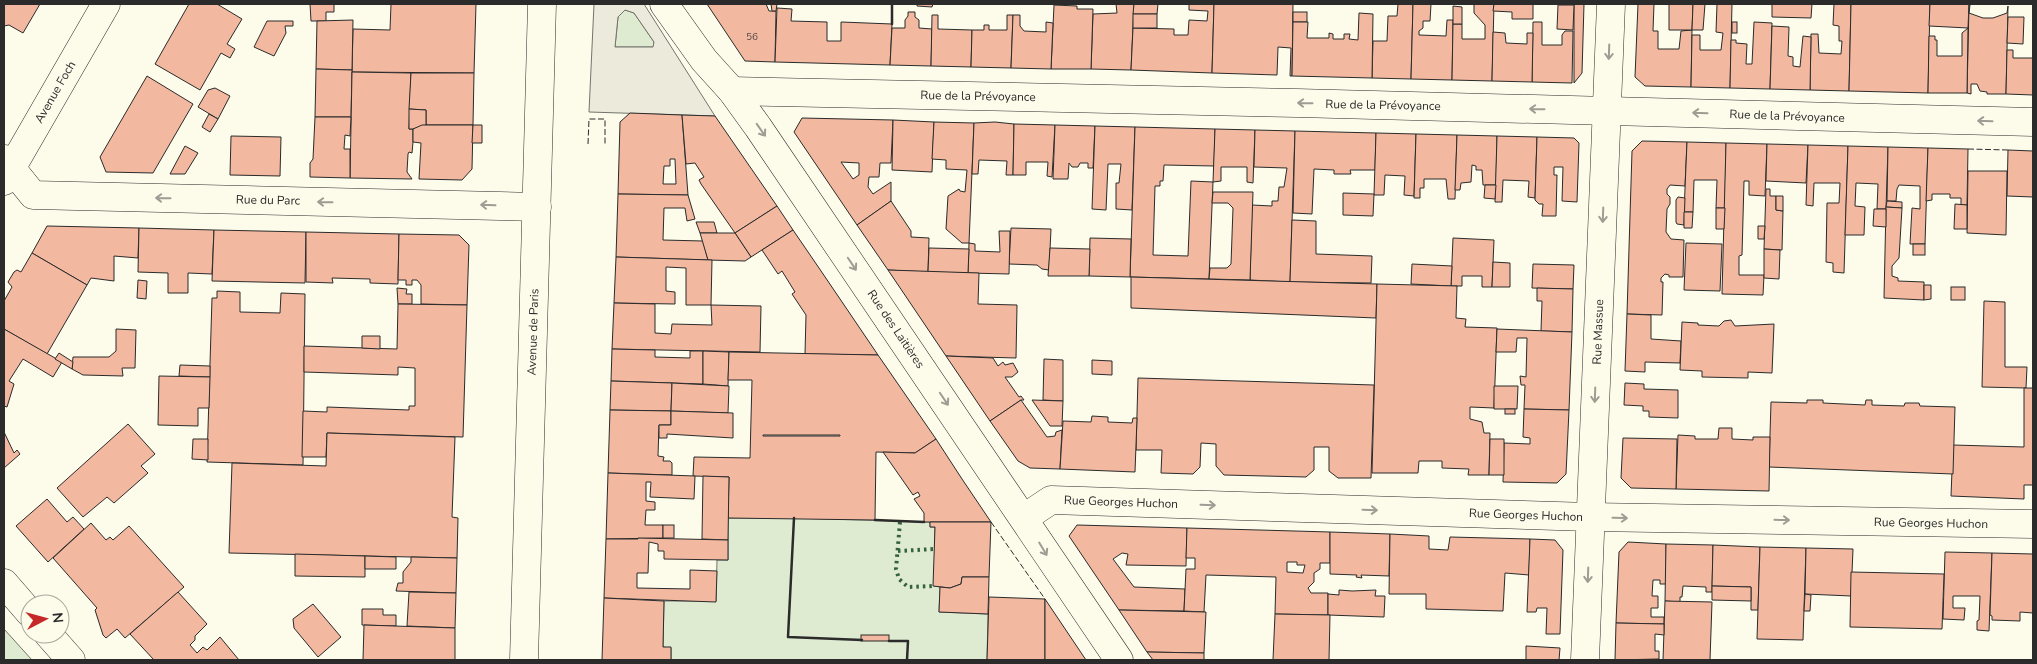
<svg xmlns="http://www.w3.org/2000/svg" width="2037" height="664" viewBox="0 0 2037 664" font-family="'Nunito Sans',sans-serif">
	<rect width="100%" height="100%" fill="#fdfbea"/>
	<g fill="#deebd1" stroke="#74746e">
		<path d="M625 10 634 13 654 42V47H615L618 17Z"/>
		<path d="M728 518H794L930 522V527H935L934 586 940 587 939 612 988 614 987 660H671V648L663 647 664 601H716L717 560H728Z"/>
		<path d="M4 629 32 660H4Z"/>
	</g>
	<path fill="#eceadb" stroke="#74746e" fill-rule="evenodd" d="M594 4H644L715 116 589 112ZM625 10 634 13 654 42 653 47H615L618 17Z"/>
	<g fill="#f2b8a0" stroke="#2b2b2b" fill-rule="evenodd">
		<path d="M4 4H40L23 33 9 25 4 26Z"/>
		<path d="M189 4H217L242 19 227 44 235 49 230 58 221 53 200 90 155 64Z"/>
		<path d="M310 4H334V12H326V21H311Z"/>
		<path d="M391 4H476L474 73 352 72 353 29 390 30Z"/>
		<path d="M707 4H766L769 11H776L775 62 745 61Z"/>
		<path d="M771 4H777L776 11H772Z"/>
		<path d="M917 4H933L932 7 917 6Z"/>
		<path d="M1116 4H1134L1131 70 1091 69 1093 14 1117 13Z"/>
		<path d="M1134 4H1158L1157 14H1133Z"/>
		<path d="M1189 4H1214L1212 73 1131 70 1133 28 1174 29V35H1188L1189 20 1207 21 1208 11 1189 10Z"/>
		<path d="M1214 4H1293L1292 76H1290L1291 48 1278 47 1277 75 1212 73Z"/>
		<path d="M1398 4H1413L1411 79 1372 78 1373 41H1387L1388 16H1397Z"/>
		<path d="M1413 4H1431L1430 21H1423V28L1419 31V35L1446 36 1447 20H1453L1452 80 1411 79Z"/>
		<path d="M1474 4H1494L1492 81 1452 80 1453 24H1462V39H1485V25L1474 13Z"/>
		<path d="M1494 4H1533V19H1512V12L1493 11Z"/>
		<path d="M1574 4H1584L1582 73 1574 83Z"/>
		<path d="M1638 4H1654L1653 31H1658V49H1679L1681 31 1692 30 1691 87 1645 86 1635 77Z"/>
		<path d="M1669 4H1693L1692 30H1669Z"/>
		<path d="M1693 4H1705L1703 30H1692Z"/>
		<path d="M1717 4H1732L1730 88 1691 87 1692 35H1700V50H1721L1723 33 1716 32Z"/>
		<path d="M1772 4H1812L1811 18 1772 17Z"/>
		<path d="M1834 4H1851L1849 91 1810 90 1811 34H1818L1819 53 1841 54 1842 41H1839V26L1833 25Z"/>
		<path d="M1851 4H1930L1928 93 1849 91Z"/>
		<path d="M1930 4H1969L1968 28 1929 26Z"/>
		<path d="M1054 5 1077 6V9H1093L1091 69H1051Z"/>
		<path d="M1558 5H1574L1573 30 1557 29Z"/>
		<path d="M1969 5H1970L1969 13 1983 18H1993L2007 13 2008 6 2006 94H1987V92L1980 91 1977 84H1971V94L1967 93Z"/>
		<path d="M1453 6 1462 7V24H1453Z"/>
		<path d="M777 8 792 9 791 21 827 22V41H841V22L892 24 890 65 775 62Z"/>
		<path d="M908 12H915V17L919 20V28L932 29 931 66 890 65 892 28H905V20L908 16Z"/>
		<rect x="1293" y="12" width="14" height="10"/>
		<path d="M1359 13 1373 14 1372 78 1292 76 1293 22H1308L1307 38H1329V33L1333 34V39H1344V34H1350L1349 39 1358 40Z"/>
		<rect x="1133" y="14" width="24" height="14"/>
		<path d="M932 15H938V29L972 30 971 67 931 66Z"/>
		<path d="M1007 15H1013L1011 68 971 67 972 30H984V25H989V30H1007Z"/>
		<path d="M1013 15H1020V26L1024 31 1046 32V22L1053 23 1051 69 1011 68Z"/>
		<path d="M2008 17H2024L2023 44 2007 43Z"/>
		<path d="M353 20 352 70 316 69 317 21Z"/>
		<path d="M267 21H293V26H285L286 33 274 56 254 47Z"/>
		<path d="M1533 22H1542V45H1562V35L1565 31H1573L1572 83 1532 82Z"/>
		<rect x="1732" y="22" width="5" height="11"/>
		<path d="M1754 22 1772 23 1770 89 1730 88 1731 40H1736V43L1747 44 1746 64H1752Z"/>
		<path d="M1772 26 1789 27 1788 56 1793 57V66L1800 67 1803 36 1811 37 1810 90 1770 89Z"/>
		<path d="M1968 28 1967 93H1928L1929 36H1935V40H1937V56H1962V33Z"/>
		<path d="M1493 32 1505 33 1506 43 1527 44V33H1533L1532 82 1492 81Z"/>
		<path d="M2007 50H2013V58H2033V95L2006 94Z"/>
		<path d="M316 69 352 70 351 117H315Z"/>
		<path d="M352 72 411 73 409 129H413V142L412 153 409 152 408 154 407 172 412 179 350 178Z"/>
		<path d="M411 73H474L473 125H426V110L409 109Z"/>
		<path d="M147 76 193 104 153 173 106 172 100 157Z"/>
		<path d="M215 88 230 96 218 119 198 107 208 90Z"/>
		<path d="M409 109 426 110V125L413 129H409Z"/>
		<path d="M630 113 682 115 688 195 618 194 620 122ZM670 159H675L676 184H663L664 166H670Z"/>
		<path d="M209 114 218 119 210 132 202 127Z"/>
		<path d="M682 115 715 116 777 206 735 233 701 184 699 180 704 177 695 163 686 164Z"/>
		<path d="M315 117H351L350 136 345 135 344 149H350V178L310 177V163L313 159Z"/>
		<path d="M802 118 893 120 891 163H880L879 177H869L868 187 873 194 891 182V201L857 225 794 132ZM841 162 859 163V175L853 179Z"/>
		<path d="M893 120 934 122 932 172 892 170Z"/>
		<path d="M934 122 974 123 969 243H962L946 229 948 196 959 189 960 191 965 192 967 170 946 169V160L932 159Z"/>
		<path d="M995 122 1014 124 1013 175H1006L1007 161 979 160 978 174H972L974 123Z"/>
		<path d="M1014 124 1055 125 1052 177 1047 176 1048 162H1026V175H1013Z"/>
		<path d="M422 125H473L472 169 462 180 419 179 421 143 413 142V129Z"/>
		<path d="M473 125H482V143H472Z"/>
		<path d="M1055 125 1095 126 1093 168H1088V163H1080L1078 167H1072L1069 163 1068 179H1053Z"/>
		<path d="M1095 126 1135 127 1132 210 1116 209V183H1119L1121 164H1108L1106 210 1092 209Z"/>
		<path d="M1135 127 1215 129 1214 166 1164 165 1163 181H1160V186H1155L1153 255 1188 256 1191 181 1213 182 1209 279 1130 277Z"/>
		<path d="M1215 129 1255 130 1253 183 1247 182V167H1221V181L1213 182Z"/>
		<path d="M1255 130 1295 131 1290 282 1250 280 1252 205 1272 206V201H1278L1279 187H1284L1287 168 1254 167Z"/>
		<path d="M1295 131 1376 133 1375 170H1350L1351 174H1334V170L1314 169 1312 214 1293 213Z"/>
		<path d="M1376 133 1416 134 1414 196 1404 195 1405 176 1385 175 1384 195H1374Z"/>
		<path d="M1416 134 1457 135 1455 199H1448L1446 179H1424V188H1420V198H1414Z"/>
		<path d="M1457 135 1497 136 1496 185H1483L1482 170H1476V166L1472 165 1471 182 1461 183 1460 190H1455Z"/>
		<path d="M231 136 281 137 280 176 230 175Z"/>
		<path d="M1497 136 1537 137 1535 198 1528 197 1529 181 1503 180 1502 202H1495Z"/>
		<path d="M1537 137 1574 138 1579 143 1577 202 1562 201 1563 167H1554V175H1557L1556 216H1542L1543 204H1539L1535 200Z"/>
		<path d="M1642 141 1687 142 1685 186 1670 185 1667 189V194L1670 197V204L1667 209 1666 232 1671 239 1684 240 1683 277H1669V275L1665 274 1661 278V282H1663L1662 315 1627 314 1632 151Z"/>
		<path d="M1687 142 1726 143 1725 208H1716L1717 180H1694L1693 212H1684Z"/>
		<path d="M1726 143 1767 144 1765 196 1749 195V181H1744L1742 255 1739 256V275H1764L1763 295 1722 294Z"/>
		<path d="M1767 144 1808 145 1806 183 1766 181Z"/>
		<path d="M1808 145 1848 146 1844 273 1833 272V263L1826 262 1827 203H1839L1840 183H1814L1813 206 1806 205Z"/>
		<path d="M185 146 198 153 185 174H170Z"/>
		<path d="M1848 146 1888 147 1886 209H1877L1878 184 1856 183 1855 206 1865 207 1864 235H1845Z"/>
		<path d="M1888 147 1928 148 1925 244H1910L1912 208 1920 209V186L1899 185 1897 189 1896 201H1887Z"/>
		<path d="M1928 148 1968 149 1967 205H1961V198H1950V194H1932V200L1926 201Z"/>
		<path d="M2008 150 2033 151V197L2007 196Z"/>
		<path d="M1968 171H2007L2006 235 1967 233Z"/>
		<path d="M1485 185H1496L1495 199 1484 198Z"/>
		<path d="M1766 189H1770V196H1776V210L1783 211 1782 250 1764 249Z"/>
		<path d="M1213 192H1253L1250 280 1209 279 1210 268H1227L1231 264 1233 208 1228 203H1212Z"/>
		<path d="M1343 193 1374 194 1373 216 1343 215Z"/>
		<path d="M618 194 688 195 695 219 687 221 685 208H664L663 240 703 241 708 260 616 257Z"/>
		<path d="M1776 196H1783V211L1776 210Z"/>
		<path d="M1678 197 1685 198 1684 225 1677 224 1676 222V200Z"/>
		<path d="M891 201 911 231V237L929 238 928 272 888 270 857 225Z"/>
		<path d="M1887 201 1902 202V208L1886 207Z"/>
		<path d="M1955 204 1967 205V229H1954Z"/>
		<path d="M777 206 793 230 751 257 735 233Z"/>
		<path d="M1886 207 1902 208 1899 258 1892 266V276L1898 278V281L1924 282V300L1884 298Z"/>
		<path d="M1716 208H1725L1724 229H1716Z"/>
		<path d="M1874 209H1886V227L1873 226Z"/>
		<path d="M1684 212H1693L1692 228H1684Z"/>
		<path d="M1292 220 1316 221V254L1372 256 1371 283 1290 282Z"/>
		<path d="M696 222H714L717 233H700Z"/>
		<path d="M47 226 139 228 138 258 114 256V281L91 278 87 285 32 253Z"/>
		<path d="M1758 226H1765L1764 239H1758Z"/>
		<path d="M139 228 214 230 212 274 188 273V293H168V273L138 272Z"/>
		<path d="M1011 228 1051 229 1049 270 1042 269 1037 265 1009 264Z"/>
		<path d="M214 230 306 232 305 283 212 281Z"/>
		<path d="M793 230 819 268 878 355 805 354 806 315 792 294 795 292 782 271 778 274 762 250Z"/>
		<path d="M999 231H1010L1009 274 968 273 969 243 975 244V251L1000 252Z"/>
		<path d="M306 232 399 234 398 284 370 283V279L332 278 333 283 306 282Z"/>
		<path d="M700 233H735L751 257 745 261 708 260Z"/>
		<path d="M399 234 459 235 469 245 467 305 421 304V285L417 280H412V285H406V280H398Z"/>
		<path d="M1090 238 1131 239 1130 277 1089 276Z"/>
		<path d="M1453 238 1494 240 1492 287H1482V276H1462V286H1451Z"/>
		<path d="M1686 243 1722 244 1720 291 1684 290Z"/>
		<rect x="1913" y="244" width="12" height="11"/>
		<path d="M929 248 969 249 968 273 928 272Z"/>
		<path d="M1050 248 1090 249 1089 276H1048Z"/>
		<path d="M1764 249 1780 250 1779 279 1764 278Z"/>
		<path d="M32 253 87 285 47 354 4 329V301L12 287 8 282 14 272 17 270 21 272Z"/>
		<path d="M616 257 712 260 711 305H686V268L666 267V291L675 292V304L614 303Z"/>
		<path d="M1493 262 1510 263V287H1492Z"/>
		<path d="M1412 264 1452 266 1451 286 1411 284Z"/>
		<path d="M1533 264 1574 265 1573 289 1532 288Z"/>
		<path d="M888 270 979 273 978 304 1017 305 1016 358 946 356Z"/>
		<path d="M1131 277 1377 284 1376 318 1131 308Z"/>
		<path d="M138 280 147 281 146 299 137 298Z"/>
		<path d="M1377 284 1457 286 1456 318 1466 319 1465 327 1497 328 1494 408 1470 407V419L1482 422 1484 433H1490L1489 475H1468L1469 469 1442 468V461H1419L1418 473H1372Z"/>
		<path d="M1924 285H1931V299L1924 300Z"/>
		<rect x="1951" y="287" width="14" height="13"/>
		<path d="M397 288 407 289 406 294H412V304H398Z"/>
		<path d="M1537 288 1573 289 1572 332 1541 331 1542 301H1537Z"/>
		<path d="M217 291 240 292V312L280 313 281 293 305 294 303 465 207 462 212 298H217Z"/>
		<path d="M1984 301 2005 302V367H2027L2026 388 1982 387Z"/>
		<path d="M614 303 655 304V333L671 334 672 324 712 325 711 305 761 306 760 352 612 349Z"/>
		<path d="M398 304 467 305 463 437 327 433 326 457H302L303 411 327 412V407L409 410V406H415V368L398 367V375L304 372V346L397 349Z"/>
		<path d="M1627 314 1651 315V339L1681 341 1680 363 1645 362V372L1625 371Z"/>
		<path d="M1731 320 1735 326 1774 324 1772 373 1748 372V378L1702 377V371L1680 370 1682 322 1698 323V325L1719 326 1724 321Z"/>
		<path d="M4 329 62 362 53 377 23 359 9 381 14 384 7 407 4 406Z"/>
		<path d="M116 329 136 330 135 368H122L123 376 83 375 72 369 73 357H109L116 351Z"/>
		<path d="M1497 329 1572 332 1569 410 1524 409 1525 385H1521L1520 376 1526 377 1527 338H1517L1516 352H1496Z"/>
		<path d="M362 336H380V349L362 348Z"/>
		<path d="M612 349 655 350V357L690 358V351H703V384L611 381Z"/>
		<path d="M703 351 729 352 728 386 703 384Z"/>
		<path d="M729 352 878 355 936 439 915 453 876 452 875 520 728 518 729 477 693 476 694 457 750 458 752 380H728ZM763 435H840V436H763Z"/>
		<path d="M59 353 73 362 72 369 55 359Z"/>
		<path d="M946 356 993 358 998 366 1003 362 1005 365 1013 363 1018 372 1012 377H1005L1019 397 1021 396 1024 400H1021L990 421Z"/>
		<path d="M1044 359 1063 360V401L1043 400Z"/>
		<path d="M1092 360 1112 361V375L1092 374Z"/>
		<path d="M180 365 210 366V377L179 376Z"/>
		<path d="M159 376 210 377 209 408H198V426L158 425Z"/>
		<path d="M1138 378 1374 385 1371 478H1338L1329 471V447H1314V470L1306 477 1224 475 1216 466V444L1201 443 1200 467 1193 474 1161 473 1162 450H1136Z"/>
		<path d="M611 381 672 383 671 411 610 410Z"/>
		<path d="M672 383 729 386 728 413 671 411Z"/>
		<path d="M1625 383 1644 384V389L1678 390V418L1649 417V411H1643V406L1624 405Z"/>
		<path d="M1494 386H1518L1517 409H1494Z"/>
		<path d="M2024 388H2033V485H2024V499L1951 496 1953 445 2024 447Z"/>
		<path d="M1021 400 1047 437 1055 436 1056 432 1062 430 1060 469 1030 468 1018 461 990 421Z"/>
		<path d="M1032 400 1063 401 1062 426H1050Z"/>
		<path d="M1807 400H1823V403L1865 405 1866 400H1872V405L1904 406 1905 403H1919L1920 406 1955 407 1953 474 1769 467 1771 402 1807 403Z"/>
		<rect x="1505" y="409" width="10" height="5"/>
		<path d="M1524 409 1569 410 1566 474 1557 483 1503 482 1504 443 1530 444V438L1523 437Z"/>
		<path d="M610 410 671 411V425H659L658 456 664 457 663 461H670L672 463V475L608 473Z"/>
		<path d="M671 411 733 413V438L667 434V438H659V425H671Z"/>
		<path d="M1092 416 1108 417V422L1132 423 1133 418H1137L1135 472 1060 469 1063 421 1091 422Z"/>
		<path d="M128 424 155 454 141 466 148 473 114 503 107 497 83 517 57 488Z"/>
		<path d="M1719 428H1732V439L1753 440V437H1770L1769 491 1676 489 1678 435 1695 436V439H1718Z"/>
		<path d="M4 432 14 453 17 450 20 454 4 468Z"/>
		<path d="M327 433 455 437 452 517 458 518 457 558 229 553 232 463 326 466Z"/>
		<path d="M1623 438 1677 439 1676 489 1631 488 1621 478Z"/>
		<path d="M193 439H208V460L192 459Z"/>
		<path d="M936 439 962 479 991 522H924V513L914 499 920 496 918 492 913 495 883 452 915 453Z"/>
		<path d="M1490 439H1504V475H1489Z"/>
		<path d="M608 473 695 476 694 499 650 497 651 482H646V501L655 502V510H646L645 525H663V538L606 539Z"/>
		<path d="M703 476 729 477 728 540 702 539Z"/>
		<path d="M47 499 67 522 73 517 84 529 48 562 16 526Z"/>
		<path d="M930 522H991L989 577H962L961 584 950 588 933 586 935 527H930Z"/>
		<path d="M91 523 106 540 110 537 113 540 129 526 184 587 125 638 117 629 106 638 103 635 95 610 97 608 53 558Z"/>
		<rect x="663" y="525" width="11" height="13"/>
		<path d="M1077 525 1187 528 1186 566 1126 565 1128 554 1122 553 1113 559 1134 587 1185 589 1184 611 1119 610 1069 536Z"/>
		<path d="M1187 528 1330 532V563H1320V569L1314 573V582L1308 588 1311 593H1328V615L1275 614 1276 577 1206 575 1204 612 1184 611 1186 569H1195V558H1186ZM1287 562H1297V565H1305L1303 573 1287 572Z"/>
		<path d="M1330 532 1390 534 1389 576 1361 575 1362 578 1356 577 1357 575 1330 574Z"/>
		<path d="M1390 534 1429 536V549L1448 550 1450 537 1530 539 1529 575 1505 573 1503 611 1426 609V594H1389Z"/>
		<path d="M638 538 728 540V560L664 559V551H658V544L649 542 648 573H637V588L690 589V570L717 571 716 602 604 598 606 539H638Z"/>
		<path d="M1530 539 1555 540 1563 550 1560 634H1546L1547 608H1537L1536 612H1527Z"/>
		<path d="M1628 542 1666 544V584H1660V580H1653L1652 596H1658V608H1651V617H1664V624L1616 623 1619 552Z"/>
		<path d="M1666 544 1713 545 1712 592H1706V587L1683 586 1682 597H1680V602L1665 601Z"/>
		<path d="M1713 545 1760 547 1758 610H1751V587L1712 586Z"/>
		<path d="M1760 547 1806 548 1803 640 1757 639Z"/>
		<path d="M1806 548 1853 549 1851 596 1805 594Z"/>
		<path d="M1945 552 1992 553 1989 631 1977 630V621L1979 620 1980 596H1953V608H1965L1964 620 1943 619Z"/>
		<path d="M1992 553 2033 554V613L2020 612V621L1992 620V616L1990 615Z"/>
		<path d="M295 554 365 556V577L295 576Z"/>
		<path d="M365 556 396 557V569H365Z"/>
		<path d="M411 557 457 558 456 593 396 591 398 583H403V572L411 562Z"/>
		<path d="M1851 572 1944 574 1942 629 1850 627Z"/>
		<path d="M962 577H989L988 614 939 612 940 587 950 588 961 584Z"/>
		<path d="M1712 586 1751 587V601L1712 600Z"/>
		<path d="M1339 590 1352 591 1376 590 1375 596H1385L1384 617 1328 615V594L1339 595Z"/>
		<path d="M178 592 207 624 195 636V640L190 645 197 653 203 647 207 650 220 637 239 660H154L130 634Z"/>
		<path d="M409 592 456 593 455 628 407 626Z"/>
		<path d="M1805 594 1811 595 1810 611H1804Z"/>
		<path d="M989 597 1045 599V660H987Z"/>
		<path d="M604 598 664 601 663 647H671V660H602Z"/>
		<path d="M1045 599 1086 660H1045Z"/>
		<path d="M1665 601 1712 602 1710 660H1663Z"/>
		<path d="M313 604 341 637 318 657 294 628 293 619Z"/>
		<path d="M362 609H383V615H396V626L362 625Z"/>
		<path d="M1119 610 1206 612 1204 653 1147 652Z"/>
		<path d="M1275 614 1330 615 1329 660H1273Z"/>
		<path d="M1616 623 1664 624V635L1655 634V651H1659V659L1615 660Z"/>
		<path d="M364 625 455 628V660H363Z"/>
		<rect x="861" y="635" width="28" height="6"/>
		<path d="M1526 646 1560 648 1559 660H1526Z"/>
		<path d="M1147 652 1204 653V660H1153Z"/>
	</g>
	<g fill="none" stroke-linecap="round" stroke-linejoin="round">
		<g stroke="#2b2b2b" stroke-width="29">
			<g id="street">
				<path d="M664 4 704 60 732 91 758 127 1119 660"/>
				<path d="M732 91 1297 103 2033 122"/>
				<path d="M4 159 33 195 537 207"/>
				<path d="M1024 518 1051 500 1590 517 2033 524"/>
				<path d="M4 583 30 613"/>
				<path d="M48 634 71 660"/>
				<path d="M1585 660 1611 4"/>
			</g>
		</g>
		<g stroke="#2b2b2b" stroke-width="29">
			<path id="secondary" d="M4 181 106 4"/>
		</g>
		<g stroke="#2b2b2b" stroke-width="29">
			<path id="primary" d="M524 660 542 4"/>
		</g>
		<use href="#street" stroke="#fdfbea" stroke-width="28"/>
		<use href="#secondary" stroke="#fdfbea" stroke-width="28"/>
		<use href="#primary" stroke="#fdfbea" stroke-width="28"/>
		<g stroke="#34623c" stroke-width="4" stroke-dasharray="2.5 4" stroke-linecap="butt">
			<path d="M900 522 896 569 899 579 908 587 933 586"/>
			<path d="M898 551 934 549"/>
		</g>
		<g stroke="#2b2b2b" stroke-width="1" stroke-dasharray="6 2.5" stroke-linecap="butt">
			<path d="M588 144 589 119H605V144"/>
			<path d="M1968 149 2008 150"/>
			<path d="M991 522 1045 599"/>
		</g>
		<g stroke="#2b2b2b" stroke-width="2.5">
			<path d="M892 24V4"/>
			<path d="M794 518 788 637 862 640"/>
			<path d="M875 520 924 522"/>
			<path d="M889 641H908L907 660"/>
		</g>
	</g>
	<defs><path id="oneway-shaft" d="M-6 0H5M1.5-3L5.5 0L1.5 3" fill="none" stroke-width="1.6" stroke-linecap="round" stroke-linejoin="round" transform="scale(1.25)"/></defs>
	<g stroke="#9e9d94">
		<use href="#oneway-shaft" transform="translate(1609 52) rotate(92)"/>
		<use href="#oneway-shaft" transform="translate(1305 103) rotate(-179)"/>
		<use href="#oneway-shaft" transform="translate(1537 109) rotate(-179)"/>
		<use href="#oneway-shaft" transform="translate(1700 113) rotate(-178)"/>
		<use href="#oneway-shaft" transform="translate(1985 121) rotate(-178)"/>
		<use href="#oneway-shaft" transform="translate(761 130) rotate(55)"/>
		<use href="#oneway-shaft" transform="translate(163 198) rotate(-179)"/>
		<use href="#oneway-shaft" transform="translate(325 202) rotate(-179)"/>
		<use href="#oneway-shaft" transform="translate(488 205) rotate(-178)"/>
		<use href="#oneway-shaft" transform="translate(1603 215) rotate(92)"/>
		<use href="#oneway-shaft" transform="translate(852 264) rotate(56)"/>
		<use href="#oneway-shaft" transform="translate(1595 395) rotate(92)"/>
		<use href="#oneway-shaft" transform="translate(944 399) rotate(56)"/>
		<use href="#oneway-shaft" transform="translate(1208 505) rotate(2)"/>
		<use href="#oneway-shaft" transform="translate(1370 510) rotate(2)"/>
		<use href="#oneway-shaft" transform="translate(1620 518) rotate(1)"/>
		<use href="#oneway-shaft" transform="translate(1782 520) rotate(1)"/>
		<use href="#oneway-shaft" transform="translate(1043 549) rotate(59)"/>
		<use href="#oneway-shaft" transform="translate(1588 575) rotate(92)"/>
	</g>
	<g text-anchor="middle" stroke-width="4" stroke-linejoin="round" paint-order="stroke">
		<g font-size="10" fill="#5d4e48">
			<text x="752" y="40">56</text>
		</g>
		<g font-size="12" fill="#2b2b2b" stroke="#fdfbea">
			<text transform="translate(55 92) rotate(-60)" y="4">Avenue Foch</text>
			<text transform="translate(978 96) rotate(1)" y="4">Rue de la Prévoyance</text>
			<text transform="translate(1383 105) rotate(1)" y="4">Rue de la Prévoyance</text>
			<text transform="translate(1787 116) rotate(2)" y="4">Rue de la Prévoyance</text>
			<text transform="translate(268 200) rotate(1)" y="4">Rue du Parc</text>
			<text transform="translate(896 329) rotate(56)" y="4">Rue des Laitières</text>
			<text transform="translate(533 332) rotate(-88)" y="4">Avenue de Paris</text>
			<text transform="translate(1598 332) rotate(-88)" y="4">Rue Massue</text>
			<text transform="translate(1121 502) rotate(2)" y="4">Rue Georges Huchon</text>
			<text transform="translate(1526 515) rotate(2)" y="4">Rue Georges Huchon</text>
			<text transform="translate(1931 523) rotate(1)" y="4">Rue Georges Huchon</text>
		</g>
	</g>
	<rect width="2037" height="664" fill="none" stroke="#2b2b2b" stroke-width="10"/>
	<g transform="translate(45 619) rotate(84)"><circle r="24" fill="#fdfbea" stroke="#a9a89e"/>
	<path d="M0-4L9 19L0 12L-9 19Z" fill="#c62828"/>
	<text y="-8" font-size="14" font-weight="bold" text-anchor="middle" fill="#2b2b2b">N</text>
	</g>
</svg>
